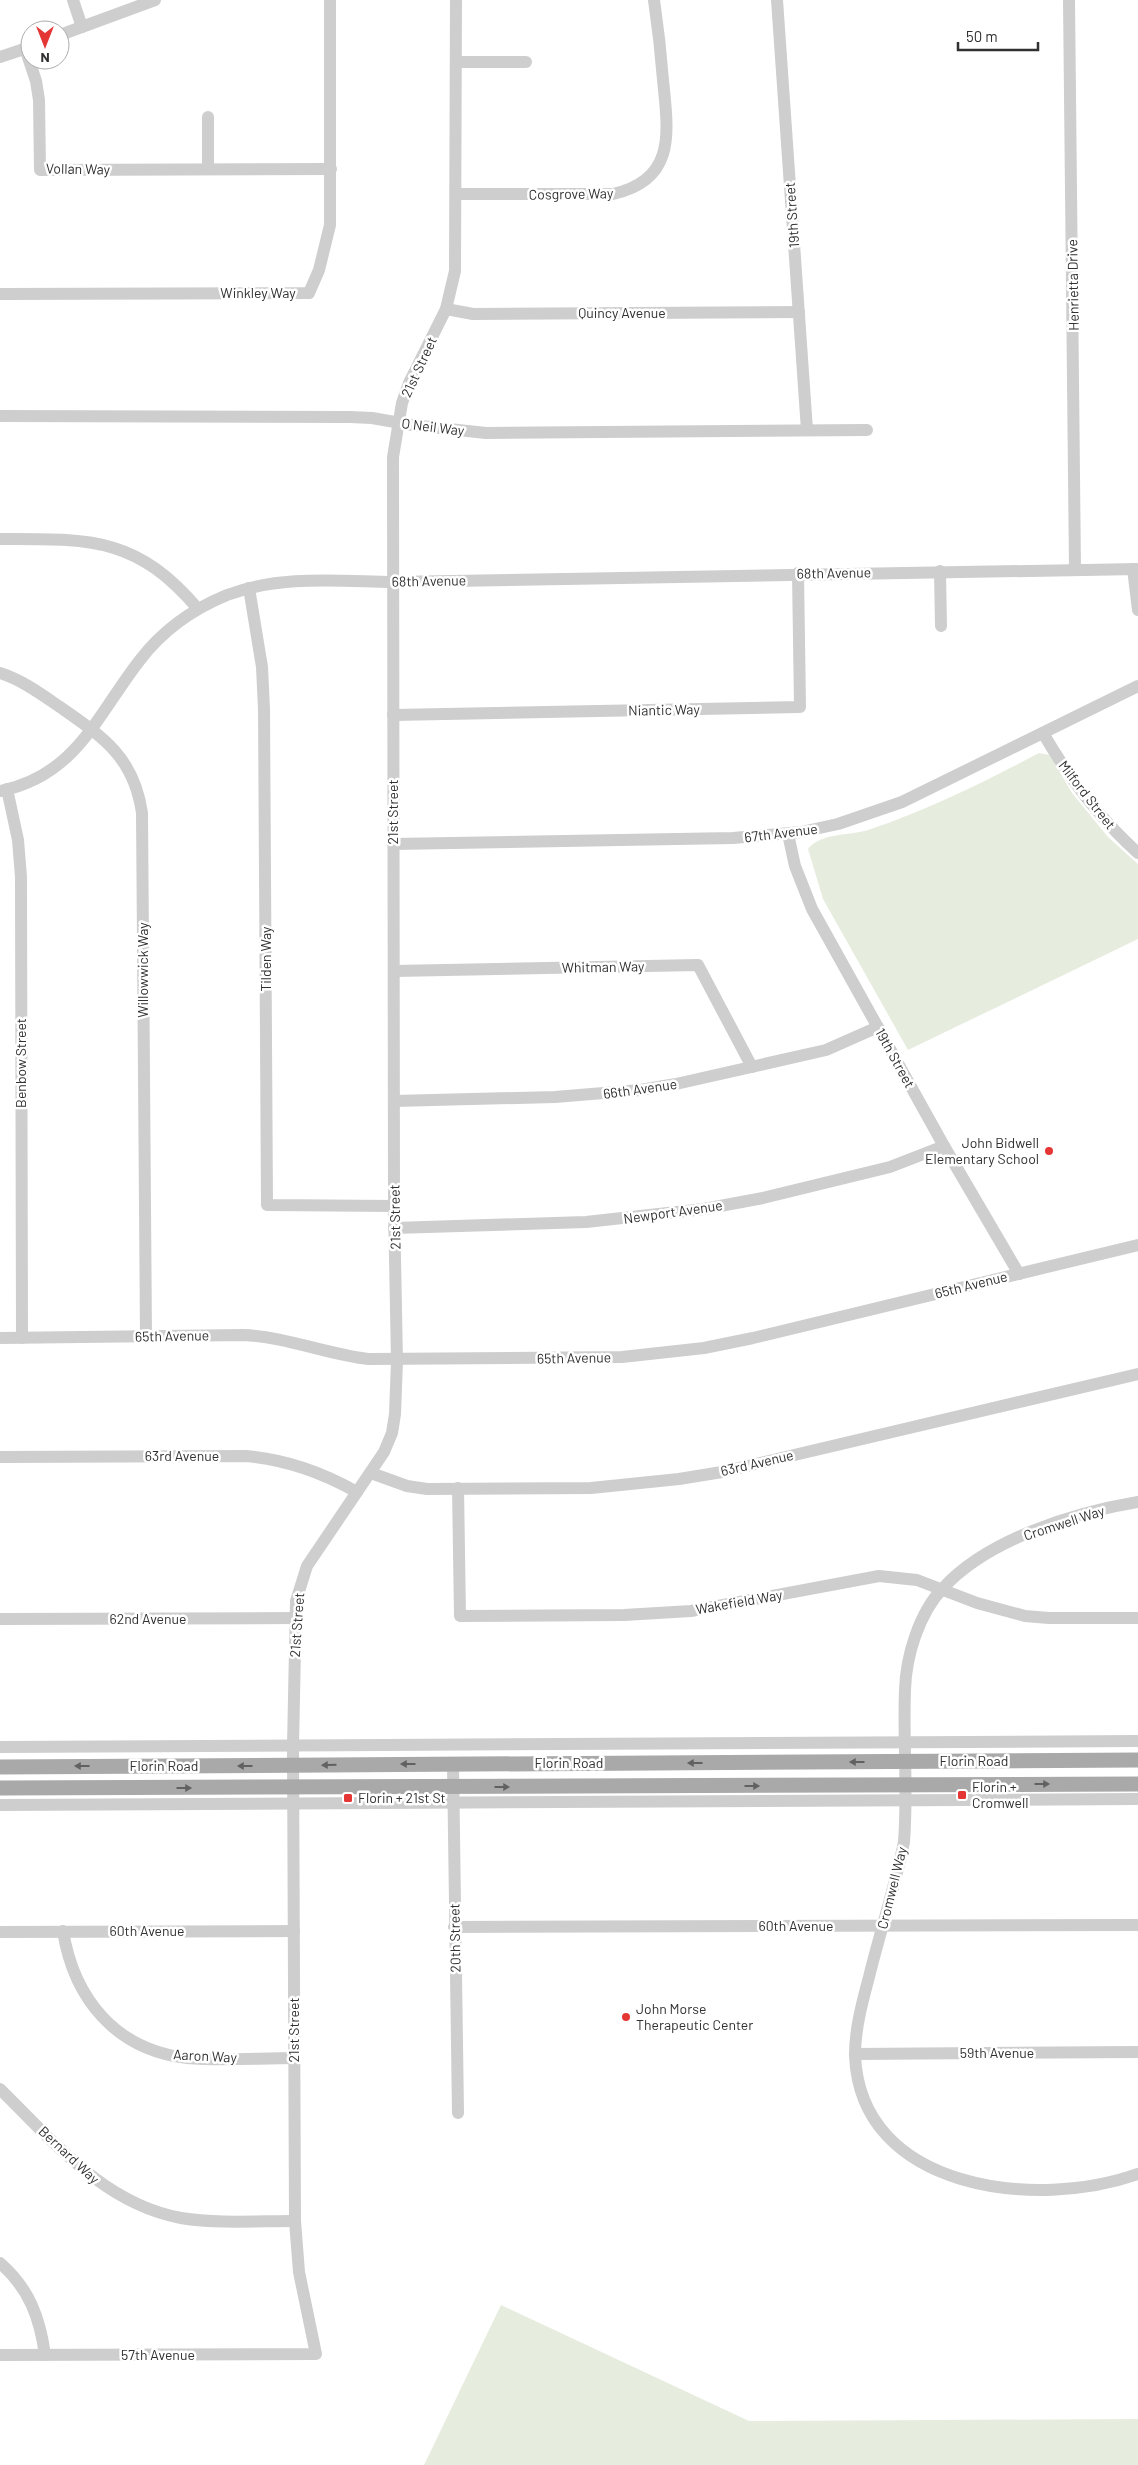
<svg xmlns="http://www.w3.org/2000/svg" width="1138" height="2465" viewBox="0 0 1138 2465" font-family="Barlow,sans-serif">
	<rect width="100%" height="100%" fill="#fff"/>
	<g fill="#e6eddf">
		<path d="M1039 753 1050 755 1072 793 1108 837 1138 864V939L908 1050 823 899 808 849C822 832 849 836 868 830 928 810 984 782 1039 753Z"/>
		<path d="M501 2305 749 2421 1138 2419V2465H424Z"/>
	</g>
	<g fill="none" stroke-linecap="round" stroke-linejoin="round">
		<g stroke="#cecece" stroke-width="12">
			<path d="M73 0 82 27"/>
			<path d="M777 0 807 430"/>
			<path d="M1069 0 1075 570"/>
			<path d="M60 35 155 0"/>
			<path d="M25 48 36 81 39 100 40 170 331 169"/>
			<path d="M0 57 30 47"/>
			<path d="M456 62H526"/>
			<path d="M208 169V117"/>
			<path d="M456 194H613C677 180 668 131 663 80 661 54 658 27 654 0"/>
			<path d="M0 294 309 293 319 270 330 225V0"/>
			<path d="M446 309 473 314 799 312"/>
			<path d="M0 416 350 417 372 418 412 425 486 433 867 430"/>
			<path d="M0 539C90 539 136 536 198 609"/>
			<path d="M1133 569 1138 610"/>
			<path d="M940 571 941 626"/>
			<path d="M249 588 262 667 264 709 267 1205 394 1206"/>
			<path d="M0 673C22 680 41 694 60 707 103 737 134 757 142 813L146 1337"/>
			<path d="M393 715 800 707 798 573"/>
			<path d="M1043 733C1069 778 1099 818 1138 853"/>
			<path d="M7 789 18 840 21 877 22 1338"/>
			<path d="M0 791C76 776 97 715 140 660 162 631 193 609 227 595 280 575 336 581 392 582L1138 569"/>
			<path d="M788 834 795 866 812 909 944 1146 1019 1274"/>
			<path d="M393 844 733 838 801 832 838 824 902 802 1138 686"/>
			<path d="M394 971 698 965 752 1067"/>
			<path d="M394 1101 555 1097 640 1090 676 1084 826 1050 878 1027"/>
			<path d="M394 1228 586 1222 704 1209 763 1198 890 1167 944 1146"/>
			<path d="M0 1338 244 1335C287 1337 326 1354 368 1359L622 1357 704 1348 753 1338 1138 1245"/>
			<path d="M0 1457 246 1456C287 1460 321 1472 357 1492"/>
			<path d="M371 1473 407 1486 427 1489 591 1488 679 1479 722 1472 1138 1374"/>
			<path d="M458 1488 460 1616 624 1615 691 1611 879 1576 917 1580 977 1603 1025 1616 1049 1618H1138"/>
			<path d="M1138 1502C1073 1513 988 1539 943 1588 919 1613 906 1656 905 1690 903 1741 908 1791 904 1842 895 1887 880 1932 869 1977 862 2003 855 2029 855 2055 860 2191 1038 2210 1138 2174"/>
			<path d="M0 1619 296 1618"/>
			<path d="M0 1747 1138 1741"/>
			<path d="M453 1764 458 2113"/>
			<path d="M0 1805 1138 1799"/>
			<path d="M454 1927 1138 1925"/>
			<path d="M63 1931C74 1999 116 2050 187 2058 222 2061 259 2058 295 2058"/>
			<path d="M0 1932 294 1931"/>
			<path d="M855 2054 1138 2052"/>
			<path d="M0 2089C53 2141 104 2204 181 2218 218 2224 258 2221 295 2221"/>
			<path d="M0 2263C29 2288 40 2318 45 2355"/>
			<path d="M0 2355 316 2354 299 2272 295 2221 293 1746 296 1601 307 1566 384 1452 392 1433 395 1414 397 1361 394 1206 393 457 402 403 409 383 446 309 455 271 456 0"/>
		</g>
		<g stroke="#a9a9a9" stroke-width="15">
			<path d="M0 1767 1138 1760"/>
			<path d="M0 1788 1138 1784"/>
		</g>
	</g>
	<defs><path id="oneway-solid" d="M-6-.8H1V-3.2L6.5 0L1 3.2V.8H-6Z" transform="scale(1.25)"/></defs>
	<g fill="#616161">
		<use href="#oneway-solid" transform="translate(857 1762) rotate(180)"/>
		<use href="#oneway-solid" transform="translate(695 1763) rotate(180)"/>
		<use href="#oneway-solid" transform="translate(408 1764) rotate(180)"/>
		<use href="#oneway-solid" transform="translate(329 1765) rotate(179)"/>
		<use href="#oneway-solid" transform="translate(82 1766) rotate(180)"/>
		<use href="#oneway-solid" transform="translate(245 1766) rotate(180)"/>
		<use href="#oneway-solid" transform="translate(1042 1784)"/>
		<use href="#oneway-solid" transform="translate(752 1786)"/>
		<use href="#oneway-solid" transform="translate(502 1787)"/>
		<use href="#oneway-solid" transform="translate(184 1788)"/>
	</g>
	<g fill="#e53636" stroke="#fff" stroke-width="2">
		<circle cx="1049" cy="1151" r="5"/>
		<rect x="957" y="1790" width="10" height="10" rx="2.5"/>
		<rect x="343" y="1793" width="10" height="10" rx="2.5"/>
		<circle cx="626" cy="2017" r="5"/>
	</g>
	<g text-anchor="middle" stroke-width="5" stroke-linejoin="round" paint-order="stroke">
		<g font-size="14" fill="#313131" stroke="#fff">
			<text transform="translate(78 169) rotate(1)" y="5">Vollan Way</text>
			<text transform="translate(571 194) rotate(-1)" y="5">Cosgrove Way</text>
			<text transform="translate(792 215) rotate(-94)" y="5">19th Street</text>
			<text transform="translate(1073 285) rotate(-91)" y="5">Henrietta Drive</text>
			<text x="258" y="298">Winkley Way</text>
			<text x="622" y="318">Quincy Avenue</text>
			<text transform="translate(419 367) rotate(-65)" y="5">21st Street</text>
			<text transform="translate(433 427) rotate(7)" y="5">O Neil Way</text>
			<text transform="translate(834 573) rotate(-1)" y="5">68th Avenue</text>
			<text transform="translate(429 581) rotate(-1)" y="5">68th Avenue</text>
			<text transform="translate(664 710) rotate(-1)" y="5">Niantic Way</text>
			<text transform="translate(1087 795) rotate(52)" y="5">Milford Street</text>
			<text transform="translate(393 812) rotate(-90)" y="5">21st Street</text>
			<text transform="translate(781 833) rotate(-7)" y="5">67th Avenue</text>
			<text transform="translate(266 959) rotate(-90)" y="5">Tilden Way</text>
			<text transform="translate(603 967) rotate(-1)" y="5">Whitman Way</text>
			<text transform="translate(143 970) rotate(-90)" y="5">Willowwick Way</text>
			<text transform="translate(895 1058) rotate(61)" y="5">19th Street</text>
			<text transform="translate(21 1063) rotate(-90)" y="5">Benbow Street</text>
			<text transform="translate(640 1089) rotate(-8)" y="5">66th Avenue</text>
			<text transform="translate(673 1212) rotate(-8)" y="5">Newport Avenue</text>
			<text transform="translate(395 1217) rotate(-91)" y="5">21st Street</text>
			<text transform="translate(971 1285) rotate(-14)" y="5">65th Avenue</text>
			<text transform="translate(172 1336) rotate(-1)" y="5">65th Avenue</text>
			<text transform="translate(574 1358) rotate(-1)" y="5">65th Avenue</text>
			<text x="182" y="1461">63rd Avenue</text>
			<text transform="translate(757 1463) rotate(-13)" y="5">63rd Avenue</text>
			<text transform="translate(1064 1523) rotate(-18)" y="5">Cromwell Way</text>
			<text transform="translate(739 1602) rotate(-10)" y="5">Wakefield Way</text>
			<text x="148" y="1624">62nd Avenue</text>
			<text transform="translate(297 1625) rotate(-86)" y="5">21st Street</text>
			<text x="974" y="1766">Florin Road</text>
			<text x="569" y="1768">Florin Road</text>
			<text x="164" y="1771">Florin Road</text>
			<text transform="translate(892 1888) rotate(-76)" y="5">Cromwell Way</text>
			<text x="796" y="1931">60th Avenue</text>
			<text x="147" y="1936">60th Avenue</text>
			<text transform="translate(455 1938) rotate(-91)" y="5">20th Street</text>
			<text transform="translate(294 2030) rotate(-90)" y="5">21st Street</text>
			<text x="997" y="2058">59th Avenue</text>
			<text transform="translate(205 2056) rotate(3)" y="5">Aaron Way</text>
			<text transform="translate(69 2155) rotate(43)" y="5">Bernard Way</text>
			<text x="158" y="2360">57th Avenue</text>
		</g>
		<g font-size="14" fill="#313131" stroke="#fff" text-anchor="start">
			<text x="1039" y="1148" text-anchor="end">John Bidwell<tspan x="1039" dy="16">Elementary School</tspan></text>
			<text x="972" y="1792">Florin +<tspan x="972" dy="16">Cromwell</tspan></text>
			<text x="358" y="1803">Florin + 21st St</text>
			<text x="636" y="2014">John Morse<tspan x="636" dy="16">Therapeutic Center</tspan></text>
		</g>
	</g>
	<g transform="translate(45 45) rotate(180)"><circle r="24" fill="#ffffff" stroke="#adadad"/>
	<path d="M0-4L9 19L0 12L-9 19Z" fill="#e53636"/>
	<text y="-8" font-size="14" font-weight="bold" text-anchor="middle" fill="#313131">N</text>
	</g>
	<path d="M958 42v8h80v-8" fill="none" stroke="#313131" stroke-width="2.5"/>
	<text x="966" y="42" font-size="15" fill="#313131" stroke="#ffffff" stroke-width="4" paint-order="stroke">50 m</text>
</svg>
